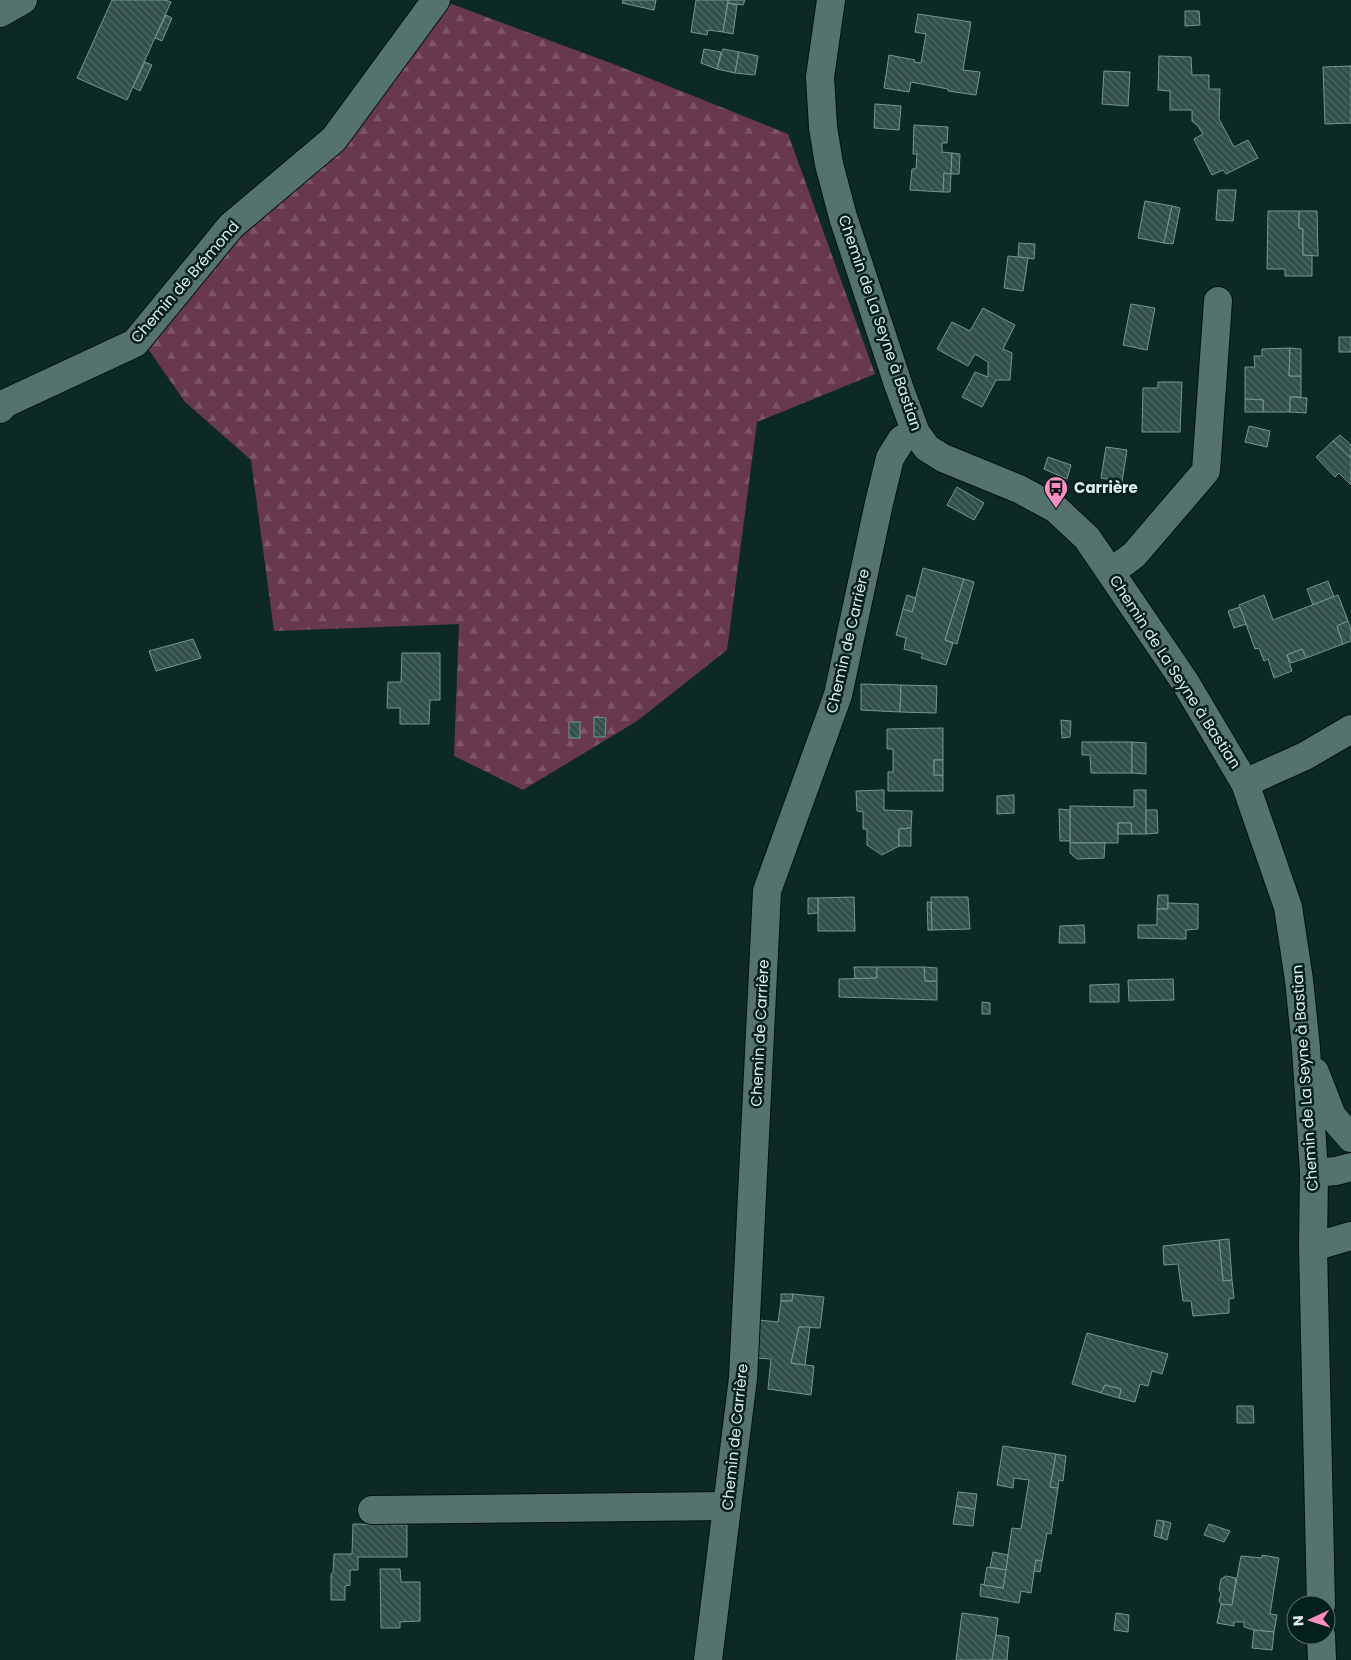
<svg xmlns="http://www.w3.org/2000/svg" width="1351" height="1660" viewBox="0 0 1351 1660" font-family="Poppins,sans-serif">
	<defs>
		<pattern id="forest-firs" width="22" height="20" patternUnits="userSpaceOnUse" patternTransform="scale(1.25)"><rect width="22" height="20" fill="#68384e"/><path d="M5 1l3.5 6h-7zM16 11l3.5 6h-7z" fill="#7d5568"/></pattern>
		<pattern id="building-back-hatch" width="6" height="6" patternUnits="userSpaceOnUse" patternTransform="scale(1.25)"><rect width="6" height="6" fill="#324f4a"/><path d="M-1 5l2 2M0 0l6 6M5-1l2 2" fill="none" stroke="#4f6964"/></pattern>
	</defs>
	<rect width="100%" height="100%" fill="#0c2926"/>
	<path fill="url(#forest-firs)" d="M449 3 616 65 788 134 875 374 757 422 727 650 637 721 523 790 454 756 459 624 274 631 251 460 185 402 144 343 230 240 334 153Z"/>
	<g fill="url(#building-back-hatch)" stroke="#779691">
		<path d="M112 0H166L171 2 127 100 77 78Z"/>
		<path d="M623 0H656L654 10 622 3Z"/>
		<path d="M696 0H728L723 32 708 30 707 35 691 32Z"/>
		<path d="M728 0H745L743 5 728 3Z"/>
		<path d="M728 3 737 5 733 34 723 32Z"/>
		<path d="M1185 11H1199L1200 25 1185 26Z"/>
		<path d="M918 14 971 22 963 70 980 72 976 95 948 91V89L911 82 909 92 884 88 889 55 915 60 914 62 921 63 926 34 915 32Z"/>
		<path d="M166 15 172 18 162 41 155 38Z"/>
		<path d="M704 49 721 52 717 69 701 63Z"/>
		<path d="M723 49 739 52 735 73 717 69Z"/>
		<path d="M739 52 758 56 755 75 735 73Z"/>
		<path d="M1159 56 1191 57 1192 75H1209V89H1220L1219 119 1234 147 1248 140 1258 158 1226 174 1223 170 1212 175 1194 139 1203 134 1198 126 1192 121V110H1170V91L1158 90Z"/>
		<path d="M145 62 152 65 140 91 133 87Z"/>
		<path d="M1351 66V123L1325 124 1323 67Z"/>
		<path d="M1104 71 1130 72 1128 106 1102 104Z"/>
		<path d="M875 104 901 106 899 130 874 128Z"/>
		<path d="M914 125 948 127 947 143H942V152L952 153 951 174 944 173 943 192 910 190 912 169H916L917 154H913Z"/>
		<path d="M952 153 960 154 959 174H951Z"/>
		<path d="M944 173 951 174 950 192H943Z"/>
		<path d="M1218 190H1236L1233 221 1216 220Z"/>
		<path d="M1145 201 1172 206 1164 243 1138 238Z"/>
		<path d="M1172 206 1180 208 1173 244 1164 243Z"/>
		<path d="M1268 211H1299V228L1303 229V255H1312V276H1285V269H1267Z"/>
		<path d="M1299 211H1317L1318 256 1303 255V229L1299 228Z"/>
		<path d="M1019 243 1035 244 1034 259 1018 257Z"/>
		<path d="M1008 256 1028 258 1023 291 1004 288Z"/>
		<path d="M1131 304 1155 308 1147 350 1123 345Z"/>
		<path d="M983 308 1015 325 1003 349 1012 353 1010 380H996L982 407 962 397 975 372 988 377V362L975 354 968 366 937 349 952 322 970 331Z"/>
		<rect x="1339" y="337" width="12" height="15"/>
		<path d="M1290 348 1289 376H1301V397H1290V412H1263V400L1245 399V367H1255L1254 356H1262V349Z"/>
		<path d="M1290 348 1301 349V376H1289Z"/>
		<path d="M1158 382H1182L1180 432H1142L1143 388H1158Z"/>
		<path d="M1290 397 1307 398 1306 413 1290 412Z"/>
		<path d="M1245 399 1263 400V412H1245Z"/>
		<path d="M1249 426 1270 431 1267 447 1245 442Z"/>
		<path d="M1340 435 1351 445V459L1333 441Z"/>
		<path d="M1333 441 1351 458V485L1339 473 1335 477 1316 457Z"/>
		<path d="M1106 447 1127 450 1122 482 1101 478Z"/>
		<path d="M1048 457 1071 465 1067 479 1044 469Z"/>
		<path d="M957 487 984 503 974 520 947 505Z"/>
		<path d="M923 568 964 579 945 640 953 643 946 665 921 658 923 654 904 649 906 638 896 635 903 609 912 612Z"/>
		<path d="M964 579 974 582 957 644 945 640Z"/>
		<path d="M1328 581 1334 597 1313 605 1307 589Z"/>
		<path d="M907 595 916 598 912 612 903 609Z"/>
		<path d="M1264 595 1273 620 1338 595 1348 621 1337 626 1343 644 1306 658 1302 649 1287 655 1292 671 1274 678 1268 659 1264 661 1259 648 1255 649 1239 605Z"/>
		<path d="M1240 607 1246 624 1234 628 1228 611Z"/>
		<path d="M1348 621 1351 629V641L1343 644 1337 626Z"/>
		<path d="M193 639 201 658 156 671 149 651Z"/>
		<path d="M1302 649 1306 658 1291 663 1287 655Z"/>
		<path d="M402 653H440V700H430L429 724H400V708H387L388 682H401Z"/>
		<path d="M861 684 901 685 900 712 861 710Z"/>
		<path d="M901 685 937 686 936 713 900 712Z"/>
		<path d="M594 717 606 718 605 737H594Z"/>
		<path d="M1061 720 1071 721 1070 737 1062 738Z"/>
		<rect x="569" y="722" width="11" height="16"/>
		<path d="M943 728V760H934V775H943V791H888V772H893V749H887V729Z"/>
		<path d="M1082 742H1132V773H1091L1090 755H1082Z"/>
		<path d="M1132 742 1146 743V774L1132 773Z"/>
		<rect x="934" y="760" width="9" height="15"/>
		<path d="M884 790V810L912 811 911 828 899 829V846L882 855 867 845V829H863V812L857 811 856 791Z"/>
		<path d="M1134 790H1146V834H1132L1131 823H1118V843H1070V806L1134 807Z"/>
		<path d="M1014 795V813L997 814V796Z"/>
		<path d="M1059 809 1070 810V841H1060Z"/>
		<path d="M1146 810H1157L1158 833 1146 834Z"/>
		<path d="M1118 823H1131L1132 834H1118Z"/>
		<path d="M911 828V846H899V829Z"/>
		<path d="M1070 843H1105L1104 858 1077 859 1070 853Z"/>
		<path d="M1158 895H1168V909H1157Z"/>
		<path d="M854 897 855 931H818V898Z"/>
		<path d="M931 897H968L970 929 932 930Z"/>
		<path d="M808 898H818V913L808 914Z"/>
		<path d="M927 902H931L932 930H928Z"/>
		<path d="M1168 903 1198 904V929L1186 930V939L1138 938V925H1157V909H1168Z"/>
		<path d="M1084 925 1085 943H1059L1060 926Z"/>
		<path d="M854 967H877V978L855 979Z"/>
		<path d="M877 967H924L925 981H937V1000L839 997V979L877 978Z"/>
		<path d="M924 967 937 968V981H925Z"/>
		<path d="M1173 979 1174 1000 1129 1001 1128 980Z"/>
		<path d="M1119 984V1002H1090V985Z"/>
		<path d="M982 1002 990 1003V1014H982Z"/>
		<path d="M1229 1239 1232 1280 1223 1281 1219 1240Z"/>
		<path d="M1219 1240 1223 1281 1232 1280 1234 1298 1229 1299V1313L1193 1316 1191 1301H1183L1178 1264 1164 1265 1163 1246Z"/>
		<path d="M781 1294H793L792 1301H781Z"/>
		<path d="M793 1294 824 1297 820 1328 799 1327 791 1363 814 1366 811 1395 768 1389 771 1359 754 1358 759 1320 778 1322 781 1301H792Z"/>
		<path d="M799 1327H810L805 1365 791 1363Z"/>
		<path d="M1087 1333 1168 1354 1162 1374 1152 1371 1148 1386 1140 1384 1135 1402 1119 1398 1121 1389 1105 1385 1101 1393 1072 1384Z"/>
		<path d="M1105 1385 1121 1389 1119 1398 1101 1393Z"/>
		<path d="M1237 1406H1253L1254 1423H1237Z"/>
		<path d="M1003 1446 1056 1454 1050 1487 1058 1488 1051 1534 1047 1533 1042 1561 1036 1560 1031 1593 1021 1591 1019 1603 980 1596 981 1584 1003 1588 1012 1528 1021 1529 1029 1480 1014 1478 1013 1488 997 1485Z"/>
		<path d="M1056 1454 1066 1456 1063 1481 1059 1480 1058 1488 1050 1487Z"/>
		<path d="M958 1492 977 1494 975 1509 956 1506Z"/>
		<path d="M956 1506 975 1509 973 1526 953 1524Z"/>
		<path d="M1157 1520 1164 1521 1161 1538 1154 1536Z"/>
		<path d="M1164 1521 1171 1523 1167 1540 1161 1538Z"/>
		<path d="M353 1524 407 1525V1557H358V1570H350V1585L345 1586V1600H331V1574L333 1573 334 1554H352Z"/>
		<path d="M1209 1524 1230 1531 1224 1542 1204 1535Z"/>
		<path d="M993 1552 1008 1555 1006 1570 990 1567Z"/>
		<path d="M1262 1555 1279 1558 1270 1614 1277 1615 1274 1632 1254 1630 1244 1627V1622H1234V1626L1217 1623 1221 1604 1232 1605 1241 1556 1262 1558Z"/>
		<path d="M1036 1560 1042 1561 1040 1572 1034 1571Z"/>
		<path d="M987 1567 1006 1570 1003 1588 984 1585Z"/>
		<path d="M380 1569H400L401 1582H420V1621L400 1622V1628H381Z"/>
		<path d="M1226 1576 1236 1578 1232 1605 1221 1604 1219 1601 1221 1593 1219 1590 1221 1579Z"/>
		<path d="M962 1613 998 1618 993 1660H956Z"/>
		<path d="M1116 1613 1129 1615 1128 1632 1114 1630Z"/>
		<path d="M1254 1630 1274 1632 1272 1650 1252 1648Z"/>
		<path d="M996 1635 1009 1637 1007 1660H992Z"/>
	</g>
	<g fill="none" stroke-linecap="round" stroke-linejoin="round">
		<g stroke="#00110e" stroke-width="30">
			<g id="minor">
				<path d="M831 0 820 77 823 127 829 164 843 217 899 387 916 433 927 448 943 458 1019 489 1056 509 1087 538 1185 682 1245 783 1288 907 1299 980 1306 1048 1314 1173 1313 1247 1321 1605"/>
				<path d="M0 13 23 0"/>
				<path d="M0 409 6 403 135 343 231 226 334 139 436 0"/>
				<path d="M1111 572 1134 555 1206 471 1218 301"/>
				<path d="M1245 783 1305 756 1351 729"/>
				<path d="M1315 1072 1332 1116 1351 1138"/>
				<path d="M1314 1173 1336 1171 1351 1167"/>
				<path d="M1313 1247 1351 1236"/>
				<path d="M372 1510 727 1506"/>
				<path d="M1321 1635 1322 1660"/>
				<path d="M708 1660 743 1378 767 891 838 695 879 503 890 458 902 439 916 433"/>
			</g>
		</g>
		<use href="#minor" stroke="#55736e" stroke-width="28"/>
	</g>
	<defs>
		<g id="bus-pin" transform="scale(1.25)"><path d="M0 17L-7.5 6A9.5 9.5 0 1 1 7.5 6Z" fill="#fc8fc2" stroke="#03201c"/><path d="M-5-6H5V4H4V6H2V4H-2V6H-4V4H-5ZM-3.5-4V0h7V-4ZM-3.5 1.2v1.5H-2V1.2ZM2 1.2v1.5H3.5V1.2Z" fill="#111"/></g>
	</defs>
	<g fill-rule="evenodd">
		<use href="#bus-pin" x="1056" y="488"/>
	</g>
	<g text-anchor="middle" stroke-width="5" stroke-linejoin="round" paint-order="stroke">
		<g font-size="15" fill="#ddeeeb" stroke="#03201c">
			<text transform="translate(185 282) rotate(-49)" y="5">Chemin de Brémond</text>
			<text transform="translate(880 323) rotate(71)" y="5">Chemin de La Seyne à Bastian</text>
			<text transform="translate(848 641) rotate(-77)" y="5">Chemin de Carrière</text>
			<text transform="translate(1175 672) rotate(57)" y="5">Chemin de La Seyne à Bastian</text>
			<text transform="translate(760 1033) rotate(-87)" y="5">Chemin de Carrière</text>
			<text transform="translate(1305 1078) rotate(-94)" y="5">Chemin de La Seyne à Bastian</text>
			<text transform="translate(735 1437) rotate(-84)" y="5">Chemin de Carrière</text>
		</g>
		<g font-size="15" font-weight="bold" fill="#ddeeeb" stroke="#03201c" text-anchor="start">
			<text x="1074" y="493">Carrière</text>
		</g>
	</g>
	<g transform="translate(1311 1620) rotate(266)"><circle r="24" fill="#03201c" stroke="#5a726f"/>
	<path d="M0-4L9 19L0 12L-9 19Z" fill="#fc8fc2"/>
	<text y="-8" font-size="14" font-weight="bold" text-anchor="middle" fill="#ddeeeb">N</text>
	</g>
</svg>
